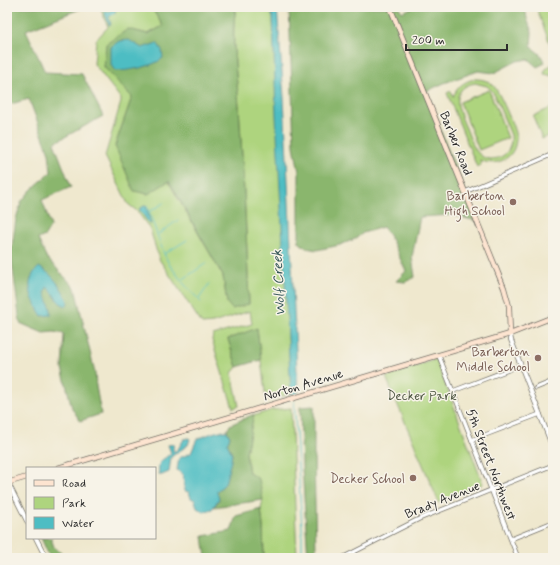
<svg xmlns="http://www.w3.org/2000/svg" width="560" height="565" viewBox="0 0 560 565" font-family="Mynerve,sans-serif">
	<rect width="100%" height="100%" fill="#f7f3e8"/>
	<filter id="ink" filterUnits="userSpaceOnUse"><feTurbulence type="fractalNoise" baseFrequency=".025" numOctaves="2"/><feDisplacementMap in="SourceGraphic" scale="8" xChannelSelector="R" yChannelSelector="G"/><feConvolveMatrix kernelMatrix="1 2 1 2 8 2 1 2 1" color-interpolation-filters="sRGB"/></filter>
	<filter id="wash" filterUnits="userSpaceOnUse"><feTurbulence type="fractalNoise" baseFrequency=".012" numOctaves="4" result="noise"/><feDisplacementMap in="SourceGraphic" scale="16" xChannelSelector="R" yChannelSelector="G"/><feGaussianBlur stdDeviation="0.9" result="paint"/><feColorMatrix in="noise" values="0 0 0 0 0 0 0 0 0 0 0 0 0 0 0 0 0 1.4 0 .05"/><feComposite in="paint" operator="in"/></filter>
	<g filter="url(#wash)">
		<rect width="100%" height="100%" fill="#efe8ce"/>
		<g fill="#aed47e" stroke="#6c8054" fill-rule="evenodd">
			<path d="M100 7H151L163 26 148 34 128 29 105 67 132 97 115 146 148 194 168 181 223 276 227 303 249 304C247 238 243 173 239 107 237 75 230 39 236 7H270L273 19 291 394 266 400 257 329 228 339 237 367 232 373 239 406 233 408 212 340 213 335 252 324 250 311 213 323 202 324 159 259 150 229 137 211 128 204 105 156 121 102V99L94 64 96 40 108 27Z"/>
			<path d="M536 7H553V52Z"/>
			<path d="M552 64 553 76 544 74 545 70Z"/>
			<path d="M475 79C481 79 487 80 492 84 499 90 515 128 516 137 517 158 496 168 480 160L481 165 477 167 447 93 451 91 453 97C457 87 464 81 475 79ZM475 83 487 86 493 92 511 135C512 142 510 150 504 155 500 158 495 159 489 159 475 157 471 140 466 128 459 112 448 88 475 83Z"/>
			<path d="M489 90 508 138 479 150 460 102Z"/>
			<path d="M553 107V134L542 139 533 116Z"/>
			<path d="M436 359 483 484 439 503 386 377Z"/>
			<path d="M291 408 297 558H264L263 526 261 509 263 500 249 473 246 453 253 416 272 410Z"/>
		</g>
		<g fill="#8ab66d" stroke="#5a704c">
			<path d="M7 7H85L26 30 45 72 82 74 103 116 54 143 71 187 42 200 51 226 45 236 38 239 46 257 75 288 95 373 96 386 101 414 80 421 72 408 62 368 64 334 54 332 43 333 20 323 11 254 16 219 21 202 31 190 51 172 49 153 29 99 7 105Z"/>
			<path d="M151 7H236C230 39 237 75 239 107 243 173 247 239 249 304L232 309 227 303 223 276 169 181 148 194 134 191 115 146 132 97 104 67 106 44 128 29 148 34 163 26Z"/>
			<path d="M289 7H399L402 12 414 7H525L527 19 532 32 531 47 540 54 545 63 537 67 528 59 517 61 494 73 478 71 444 83 425 92 477 221 452 215 420 217 412 257 415 277 405 282 396 281 406 271C398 256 394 240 383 227L363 233 355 239 340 245 317 250 306 248 299 242V172L294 146Z"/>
			<path d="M257 328 261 360 237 367 228 339Z"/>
			<path d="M314 406V453L316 555 314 558H308L302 467 300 407Z"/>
			<path d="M254 414 246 453 249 473 259 479 263 500 214 507 219 500 217 491 225 484 232 454 227 443 230 437 227 431 230 425Z"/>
			<path d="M261 509 263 526 264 558H206L203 536 231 531 236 516Z"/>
			<path d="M41 538H51L54 547 61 553 64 558H50Z"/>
		</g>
		<g fill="#4ebdc3" stroke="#3c7477">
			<path d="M270 7H277L284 97 298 393 291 394 276 116 273 19Z"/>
			<path d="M115 9 116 12 109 17 111 25H109L104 11 105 10 107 12Z"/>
			<path d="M129 40 142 48 157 43 162 50 163 58C153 67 128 71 115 71L111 65V47L119 41Z"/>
			<path d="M144 206H146L151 224 150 225 139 209Z"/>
			<path d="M39 267C53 274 61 287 68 301L67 306C56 304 55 293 47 287L45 293 51 309V315L42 316C32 300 22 282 39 267Z"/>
			<path d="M220 431H227L230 437 227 443 232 454 231 461 225 484 217 491 219 499 212 509 204 512 197 508 195 500 191 498 189 492 185 491 183 475 177 470 179 458 191 453 197 439C206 436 210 433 220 431Z"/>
			<path d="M189 438 190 439 188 445 171 457 169 472 162 475 159 474C157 459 163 461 171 453L168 445 174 444 173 448 174 452 178 449 184 439Z"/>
		</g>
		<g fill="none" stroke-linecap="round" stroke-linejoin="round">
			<g stroke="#4ebdc3" stroke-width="1">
				<path d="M147 206 163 251 169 264 184 284 201 302"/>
				<path d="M149 212 164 203"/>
				<path d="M159 234 178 220"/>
				<path d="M164 254 187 240"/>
				<path d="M182 280 208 262"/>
				<path d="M199 299 209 284"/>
				<path d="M294 401 302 528V558"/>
			</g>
		</g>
	</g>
	<g filter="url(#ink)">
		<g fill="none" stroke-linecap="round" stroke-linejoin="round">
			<g stroke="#706d64" stroke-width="5">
				<g id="minor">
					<path d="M465 192 553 154"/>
					<path d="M439 356 518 558"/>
					<path d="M536 388 553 381"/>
					<path d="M453 391 521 365"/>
					<path d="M472 440 540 414"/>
					<path d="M511 539 553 522"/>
					<path d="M342 558 419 519 553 465"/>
				</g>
			</g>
			<g stroke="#706d64" stroke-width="5.5">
				<g id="tertiary">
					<path d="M510 334 511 340 553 448"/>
					<path d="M7 481 27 521"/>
					<path d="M36 538 46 558"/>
				</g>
			</g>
			<g stroke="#706d64" stroke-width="6">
				<g id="secondary">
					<path d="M390 7 504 288 509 306 510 334"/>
					<path d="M58 468 510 334 553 317"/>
					<path d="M7 483 27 477"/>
				</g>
			</g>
			<use href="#minor" stroke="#fff" stroke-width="3.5"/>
			<use href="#tertiary" stroke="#fff" stroke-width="4"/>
			<use href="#secondary" stroke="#fde4d0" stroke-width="4.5"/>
			<path stroke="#2b2b2b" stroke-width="1" stroke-dasharray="6 3" stroke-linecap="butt" d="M550 558 553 556"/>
		</g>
	</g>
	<g fill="#8d6e63" stroke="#f7f3e8" stroke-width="1.5">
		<circle cx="513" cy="202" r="4"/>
		<circle cx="538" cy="358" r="4"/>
		<circle cx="413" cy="478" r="4"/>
	</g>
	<g text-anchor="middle" stroke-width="3" stroke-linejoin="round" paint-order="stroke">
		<g font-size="13" fill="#2b2b2b" stroke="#f7f3e8">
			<text transform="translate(457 143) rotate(68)" y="5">Barber Road</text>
			<text transform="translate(303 384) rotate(-17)" y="5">Norton Avenue</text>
			<text transform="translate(492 464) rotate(69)" y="5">5th Street Northwest</text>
			<text transform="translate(442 499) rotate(-22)" y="5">Brady Avenue</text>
		</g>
		<g font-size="13" fill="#785e54" stroke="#f7f3e8" text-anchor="end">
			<text x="505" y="200">Barberton<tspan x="505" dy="15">High School</tspan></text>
			<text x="530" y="356">Barberton<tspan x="530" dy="15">Middle School</tspan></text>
			<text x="405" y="483">Decker School</text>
		</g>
		<g font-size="13" fill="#4c5540" stroke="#f7f3e8">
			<text x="422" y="400">Decker Park</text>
		</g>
		<g font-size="14" font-style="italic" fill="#365759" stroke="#f7f3e8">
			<text transform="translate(278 283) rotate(-93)" y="5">Wolf Creek</text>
		</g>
	</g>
	<rect width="560" height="565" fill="none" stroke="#f7f3e8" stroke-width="24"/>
	<rect x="26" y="467" width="130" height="72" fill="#f7f3e8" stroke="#a5a39c"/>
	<rect x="34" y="480" width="20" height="6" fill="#fde4d0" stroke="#a5a39c"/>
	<text x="62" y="487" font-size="12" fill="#2b2b2b">Road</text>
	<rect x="34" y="497" width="20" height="12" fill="#aed47e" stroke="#a5a39c"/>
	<text x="62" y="507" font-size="12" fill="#2b2b2b">Park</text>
	<rect x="34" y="517" width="20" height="12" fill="#4ebdc3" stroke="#a5a39c"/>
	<text x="62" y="527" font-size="12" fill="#2b2b2b">Water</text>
	<path d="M406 44v6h101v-6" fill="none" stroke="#2b2b2b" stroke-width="2"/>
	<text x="412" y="44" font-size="12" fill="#2b2b2b" stroke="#f7f3e8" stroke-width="3" paint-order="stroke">200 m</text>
</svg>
